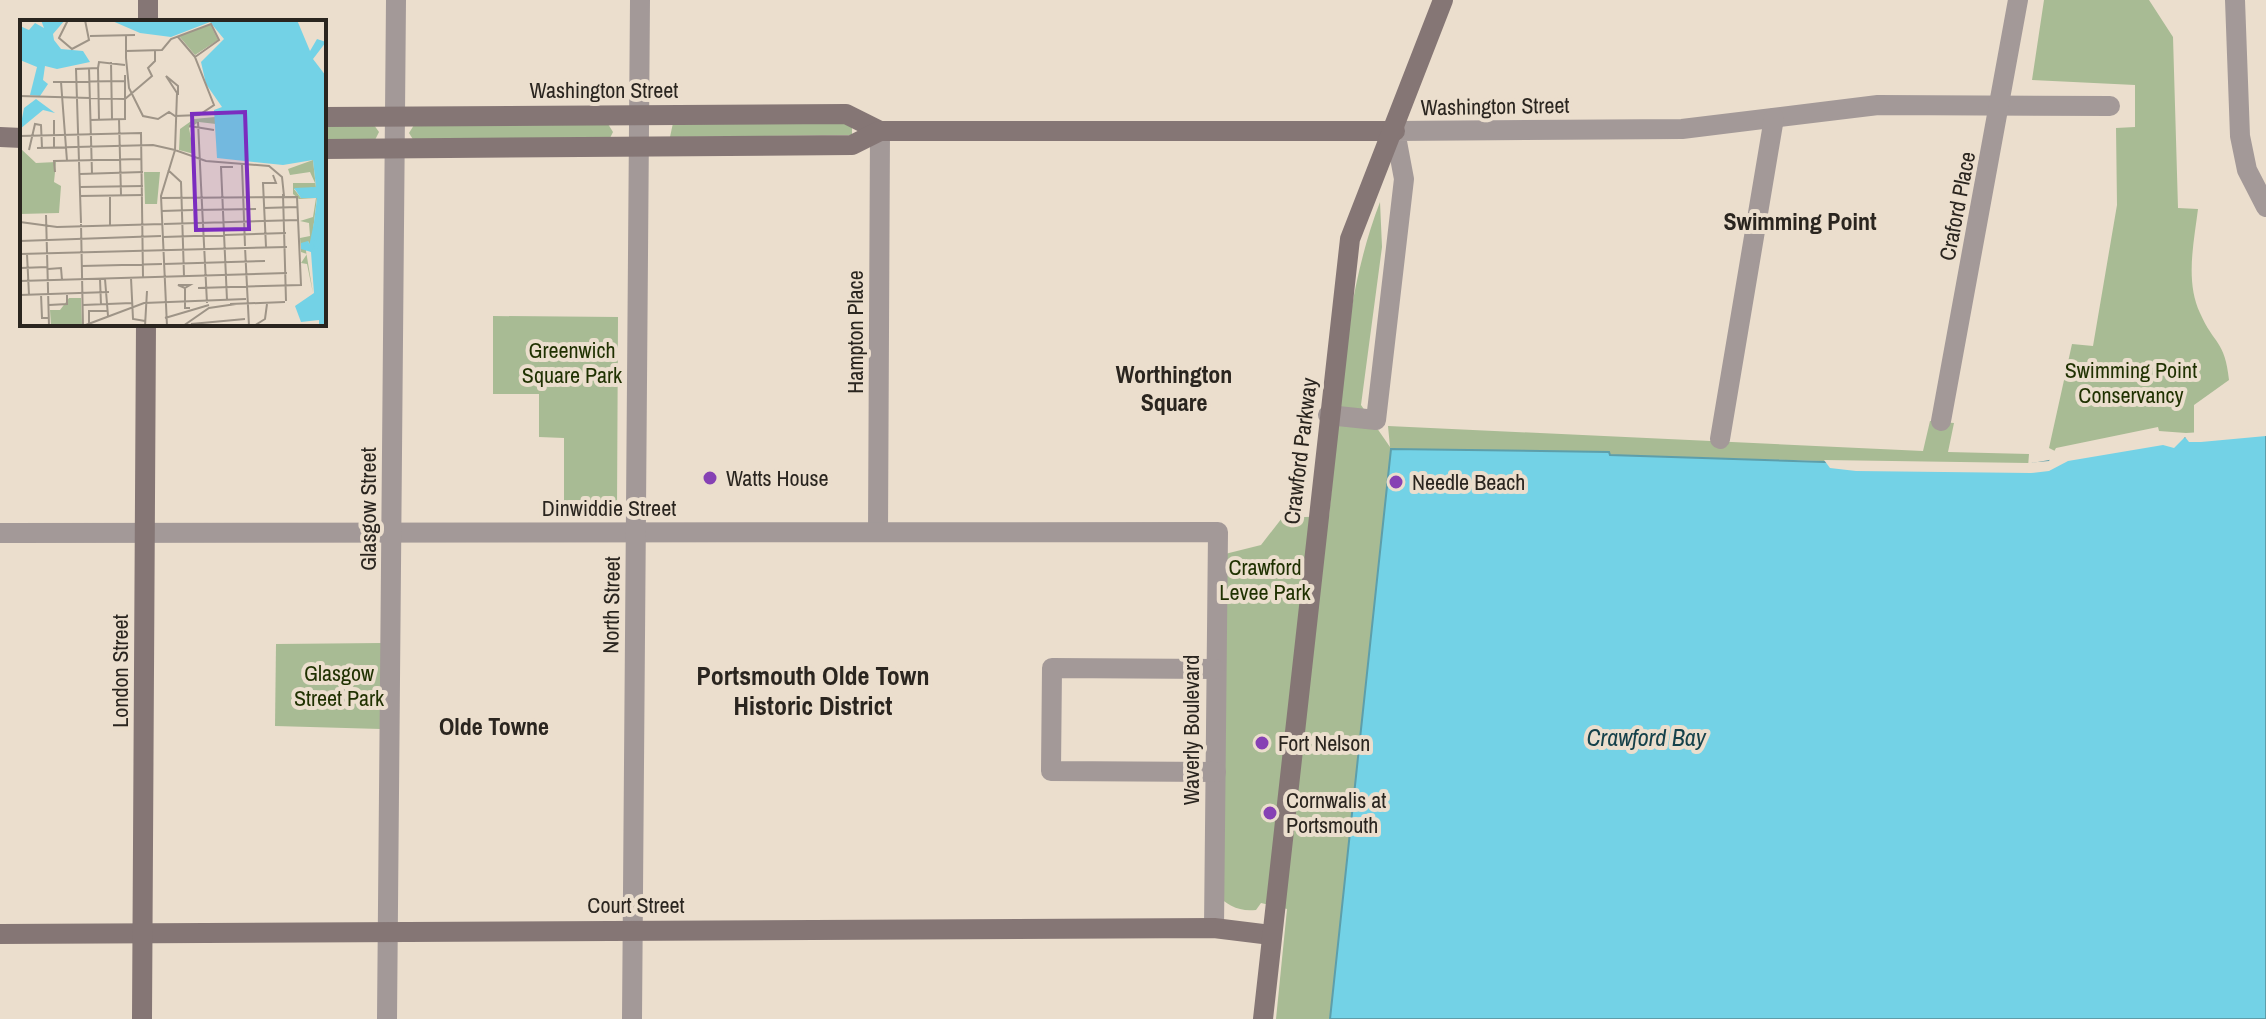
<svg xmlns="http://www.w3.org/2000/svg" width="2266" height="1019" viewBox="0 0 2266 1019" font-family="'Archivo Narrow',sans-serif">
	<rect width="100%" height="100%" fill="#ebdecd"/>
	<g fill="#a8bb94">
		<path d="M2044 0H2149L2173 37 2178 208 2198 209C2194 242 2185 281 2200 313 2214 345 2225 340 2229 380L2194 405V436L2057 452 2049 448 2072 344 2093 346 2117 205 2116 128 2135 127V85L2032 80Z"/>
		<path d="M844 121 852 125V135L670 137 673 123Z"/>
		<path d="M324 124 374 125 379 132 375 140 324 142Z"/>
		<path d="M608 124 613 132 609 140 414 141 409 133 414 125Z"/>
		<path d="M1380 202 1382 247 1361 405 1390 447 1388 426 1923 451 1930 421 1954 423 1948 452 2029 454 2028 467 1609 455V452L1392 449 1330 1019H1276L1287 909 1261 903 1256 910C1238 912 1228 905 1214 893L1225 554 1261 545 1282 518 1329 516C1340 411 1342 301 1380 202Z"/>
		<path d="M493 316 618 317 617 509 564 508V438L539 437V394H493Z"/>
		<path d="M382 643 381 729 275 726 276 644Z"/>
	</g>
	<path fill="#73d2e6" stroke="#5d9eaa" stroke-width="2" d="M2266 432V1019H1330L1391 449 1609 452 1610 455 2009 468 2185 437Z"/>
	<path fill="#ebdecd" d="M2158 427 2159 431 2186 433 2266 428V436L2201 442H2189L2185 437 2174 448 2163 445 2068 461 2049 471 2031 473 1856 471 1830 468 1824 460 2028 463 2049 461 2056 448Z"/>
	<g fill="none" stroke-linecap="round" stroke-linejoin="round">
		<g stroke="#a39998" stroke-width="20">
			<path d="M2235 0 2240 136 2247 170 2266 207"/>
			<path d="M1328 415 1376 420 1404 179 1395 131 1682 129 1878 105 2110 106"/>
			<path d="M1941 421 2018 0"/>
			<path d="M1720 439 1774 118"/>
			<path d="M878 532 880 131"/>
			<path d="M0 533 1218 532 1214 928"/>
			<path d="M1215 669 1052 668 1051 771 1216 772"/>
			<path d="M387 1019 396 0"/>
			<path d="M632 1019 640 0"/>
		</g>
		<g stroke="#857675" stroke-width="20">
			<path d="M148 22V0"/>
			<path d="M324 117 846 114 880 131"/>
			<path d="M0 137 22 138"/>
			<path d="M324 149 852 145 880 131H1395"/>
			<path d="M0 934 1214 928 1271 935"/>
			<path d="M142 1019 146 324"/>
			<path d="M1263 1019 1350 239 1443 0"/>
		</g>
	</g>
	<g fill="#8641b4" stroke="#ebdecd" stroke-width="3">
		<circle cx="710" cy="478" r="8"/>
		<circle cx="1396" cy="482" r="8"/>
		<circle cx="1262" cy="743" r="8"/>
		<circle cx="1270" cy="813" r="8"/>
	</g>
	<g text-anchor="middle" stroke-width="8" stroke-linejoin="round" paint-order="stroke">
		<g font-size="22" fill="#2a251f" stroke="#ebdecd">
			<text x="604" y="98">Washington Street</text>
			<text transform="translate(1495 106) rotate(-1)" y="8">Washington Street</text>
			<text transform="translate(1957 206) rotate(-79)" y="8">Craford Place</text>
			<text transform="translate(855 332) rotate(-90)" y="8">Hampton Place</text>
			<text transform="translate(1300 451) rotate(-83)" y="8">Crawford Parkway</text>
			<text x="609" y="516">Dinwiddie Street</text>
			<text transform="translate(368 509) rotate(-90)" y="8">Glasgow Street</text>
			<text transform="translate(611 605) rotate(-89)" y="8">North Street</text>
			<text transform="translate(120 671) rotate(-90)" y="8">London Street</text>
			<text transform="translate(1191 730) rotate(-90)" y="8">Waverly Boulevard</text>
			<text x="636" y="913">Court Street</text>
		</g>
		<g font-size="22" fill="#1f3101" stroke="#ebdecd">
			<text x="572" y="358">Greenwich<tspan x="572" dy="25">Square Park</tspan></text>
			<text x="2131" y="378">Swimming Point<tspan x="2131" dy="25">Conservancy</tspan></text>
			<text x="1265" y="575">Crawford<tspan x="1265" dy="25">Levee Park</tspan></text>
			<text x="339" y="681">Glasgow<tspan x="339" dy="25">Street Park</tspan></text>
		</g>
		<g font-size="22" fill="#2a251f" stroke="#ebdecd" text-anchor="start">
			<text x="726" y="486">Watts House</text>
			<text x="1412" y="490">Needle Beach</text>
			<text x="1278" y="751">Fort Nelson</text>
			<text x="1286" y="808">Cornwalis at<tspan x="1286" dy="25">Portsmouth</tspan></text>
		</g>
		<g font-size="24" font-weight="bold" fill="#2a251f" stroke="#ebdecd">
			<text x="1800" y="230">Swimming Point</text>
			<text x="1174" y="383">Worthington<tspan x="1174" dy="28">Square</tspan></text>
			<text x="494" y="735">Olde Towne</text>
		</g>
		<g font-size="24" font-style="italic" fill="#15414a" stroke="#ebdecd">
			<text x="1646" y="746">Crawford Bay</text>
		</g>
		<g font-size="26" font-weight="bold" fill="#2a251f" stroke="#ebdecd">
			<text x="813" y="685">Portsmouth Olde Town<tspan x="813" dy="30">Historic District</tspan></text>
		</g>
	</g>
	<g transform="translate(20 20)">
		<rect width="306" height="306" fill="#ebdecd"/>
		<path d="M190 4 198 20 175 35 159 16ZM195 97 196 104 179 102 169 108 174 134 159 130 160 109 174 99ZM0 128 16 143 36 142 34 162 41 166 39 193 0 194ZM293 140 296 168 274 169 281 178 297 177 291 227 288 221 286 231 293 273 287 244 281 243 287 234 281 232 280 218 290 216 289 203 280 201 293 197 296 178 279 179 273 174V163H295L290 152 270 155 268 149ZM124 152H140L137 184H125ZM49 278H61L62 305H31L30 290H40Z" fill="#a8bb94"/>
		<path d="M21 0H45L33 14 34 20 41 29 63 31 70 42 37 49 25 46 23 60 28 64 20 76 10 75 17 47 0 40V6L9 10 15 3 24 8ZM90 0H277L290 31 297 19 306 22 293 39 306 56V306H299V300L281 302 275 286 294 273 291 232 281 229V223L288 221 291 227 297 178H281L274 168 296 167 293 140 263 145 197 138 194 90 202 87 186 64 181 42 204 19 190 2 151 17 120 13ZM16 79 35 93 23 90 0 109 4 88Z" fill="#73d2e6"/>
		<path fill="none" stroke="#73d2e6" stroke-width="4" d="M295 229 306 205M290 231 301 180 290 168"/>
		<path fill="none" stroke="#9e9487" stroke-width="2" d="M48 0 39 18 52 29 69 20 65 0M106 15V38L109 68 123 96 138 99 149 92 155 96 179 95 194 85 175 37 199 20 191 4 151 19 142 30 106 31M70 16 115 15M158 17 175 37M91 42 92 99M69 48 72 154M78 48 79 100M33 62 105 61M41 62 47 141M0 76 105 79M105 79 132 56 128 48 135 41V31M99 99 101 175M70 100 105 99V55M178 102 181 165M169 106 194 110M0 116 121 113 123 257M17 128 133 125 155 130 157 73 146 56 158 66V75M34 128V100M9 130 15 104 21 105 22 128M222 145 225 226M148 150 161 162 164 256M35 152 34 141 122 139M60 154 123 152M181 165 187 283M60 167 123 166M263 174 266 281M60 176 123 175M90 176V205M141 178 277 177 281 265 178 268M244 188 278 187M174 190 236 189M142 191 173 190M26 195 29 306M0 202 37 207 143 204M61 203 56 49 78 48 79 42 105 45M61 204 63 306M144 204 279 200M143 217 266 213M0 221 141 216M225 227 229 306M246 227 243 163H256L253 155M0 234 267 227M7 234 9 275M144 244 245 241M62 246 142 244M0 248 28 247M28 249 41 248 42 260M111 258 113 299 125 301M80 259 81 285M85 259 88 296M0 261 267 253M165 268 158 265H170L165 268V288H170M21 274 22 298H29M0 275 89 272M207 280 201 147H213M210 284 265 282M29 285 47 284V273M63 285 112 283M145 298 189 285M69 303V291H88M171 304 225 299M63 306 124 283 226 279M125 306 127 271M147 306 141 176 155 130 186 141 249 146 262 157 264 176M163 306 189 288 216 284M234 306 245 299 247 284"/>
		<path fill="#7b2cbf" fill-opacity="0.15" stroke="#7b2cbf" stroke-width="4" d="M225 92 229 209 176 210 172 94Z"/>
		<rect width="306" height="306" fill="none" stroke="#2a251f" stroke-width="4"/>
	</g>
</svg>
